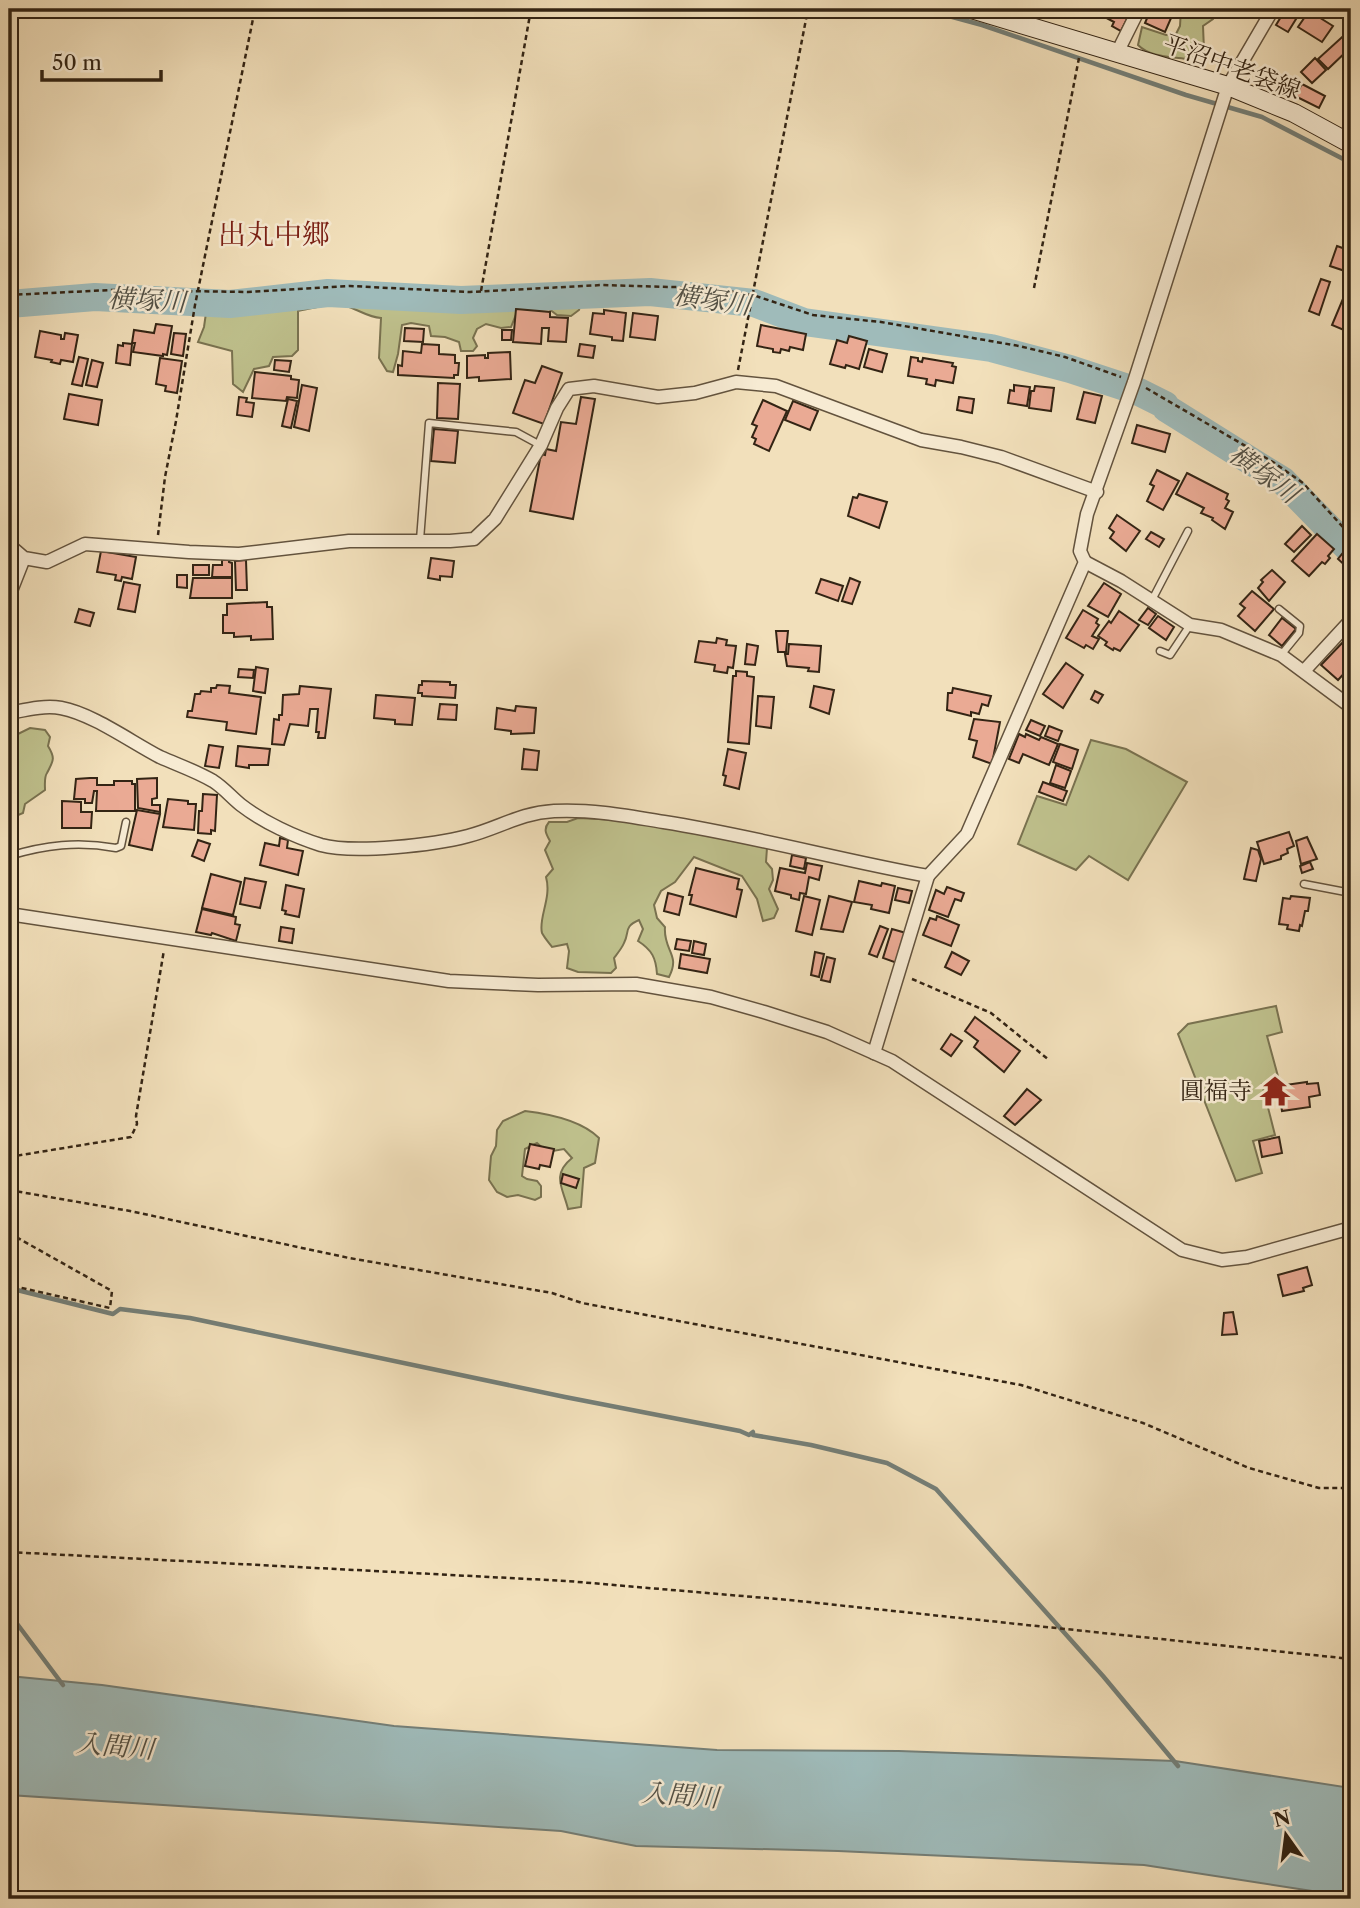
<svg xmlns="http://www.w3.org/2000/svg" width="1360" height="1908" viewBox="0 0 1360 1908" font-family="'Libre Caslon Text','Noto Serif JP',serif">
	<rect width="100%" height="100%" fill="#f2e0bb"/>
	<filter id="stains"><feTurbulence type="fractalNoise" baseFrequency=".00286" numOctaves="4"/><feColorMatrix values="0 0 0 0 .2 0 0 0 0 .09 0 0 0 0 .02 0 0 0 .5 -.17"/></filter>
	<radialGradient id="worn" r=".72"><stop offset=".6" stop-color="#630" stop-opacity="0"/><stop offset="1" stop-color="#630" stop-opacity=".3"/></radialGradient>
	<g fill="#bfc18d" stroke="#797250" stroke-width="2">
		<path d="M1181 9H1219L1213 19 1203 26 1204 50 1193 60C1174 56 1152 59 1138 45L1142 27 1166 35 1176 34 1180 26Z"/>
		<path d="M566 290H573L582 300 579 310 571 316 557 315 549 309 519 307 511 327 501 328 486 324 477 329 473 338 477 346 473 351H461L459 342 445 337 431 336 429 326 411 323 402 325 398 354 393 372 387 371 379 358 381 318C368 317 361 311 349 307 334 301 314 308 298 311V350L292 356 273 357 269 366 254 369 243 392 233 384 232 351 198 342 204 327 206 313 217 300 261 297 277 305 335 297 445 307H461L486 295 502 291 520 293Z"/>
		<path d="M30 728 45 730 50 737 48 746C56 759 53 761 47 773 44 777 45 785 45 790L25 804 23 813 9 819V736L18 734Z"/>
		<path d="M1091 740 1126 749 1187 782 1128 880 1089 856 1076 870 1018 844 1037 796 1066 805Z"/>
		<path d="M578 818 619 820 758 844 767 848 766 862 772 869 773 880 769 889 778 909 774 918 763 921 757 899 742 876 694 857 675 882 661 891 654 905 657 918 665 927C663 951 681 954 669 977L657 974C656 958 652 950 638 941L643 929 639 920C623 927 630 932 624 943 622 948 617 954 614 958L616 968 611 973 578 972 567 968 569 951 567 944 552 947C549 943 544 937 542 933 538 918 552 898 546 877L553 869 545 850 550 841C546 834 543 829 549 822H567Z"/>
		<path d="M1276 1006 1282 1032 1267 1036 1279 1080 1262 1084 1275 1135 1253 1141 1262 1173 1236 1181 1178 1034 1188 1024Z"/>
		<path d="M525 1111C550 1114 581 1120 599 1138L595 1163 584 1168 581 1207 568 1209C563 1188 551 1175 572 1158L564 1149 547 1152 537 1143 525 1149 522 1176 527 1179 537 1181 541 1186V1197L535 1200 518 1195 507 1197 497 1192 489 1180 491 1156 496 1146 497 1130 503 1121Z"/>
	</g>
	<path fill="#9fbbba" stroke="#747f78" stroke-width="2" d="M9 1676 102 1685 394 1726 717 1750 899 1751 1175 1761 1351 1788V1897L1144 1865 838 1851 636 1846 561 1831 9 1795Z"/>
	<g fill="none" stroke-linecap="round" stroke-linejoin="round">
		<g stroke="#747f78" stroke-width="4.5">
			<path d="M923 9 982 25 1186 95 1262 117 1351 163"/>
			<path d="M9 1288 113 1314 120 1309 190 1318 565 1397 740 1431 749 1435 753 1432V1435L811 1445 887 1463 936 1489 1103 1676 1178 1766"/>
			<path d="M9 1613 63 1685"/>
		</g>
		<path stroke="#9fbbba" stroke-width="28" d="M9 304 95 297 230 304 328 293 461 300 650 292 754 303 804 322 991 348 1070 369 1137 391 1165 405 1166 408 1283 481 1351 551"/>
	</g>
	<g fill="#eaaa94" stroke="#332414" stroke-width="2">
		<path d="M1090 9H1132L1121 31 1112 26 1114 22Z"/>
		<path d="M1151 9H1175L1165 32 1145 23Z"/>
		<path d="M1309 11 1333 26 1322 42 1298 27Z"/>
		<path d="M1284 12 1296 19 1288 32 1276 25Z"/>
		<path d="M1351 29V47L1328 69 1318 59Z"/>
		<path d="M1315 58 1326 70 1312 83 1301 72Z"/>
		<path d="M1302 84 1325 96 1319 108 1295 96Z"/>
		<path d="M1337 246 1351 251V273L1330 266Z"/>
		<path d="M1321 279 1330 282 1319 315 1309 311Z"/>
		<path d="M1345 294 1351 296V333L1332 325Z"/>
		<path d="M516 309 550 312V317L568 318 566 342 548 341 549 328H542L541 344 513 342Z"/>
		<path d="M604 310 626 313 623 341 612 340V337L590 334 593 313 604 314Z"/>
		<path d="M633 313 658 316 655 340 630 337Z"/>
		<path d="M156 324 172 326 167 355 163 354V356L133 352 135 343H132L134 330 154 333Z"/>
		<path d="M761 325 806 334 803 350 790 347 789 351 781 349 780 353 773 352V349L757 346Z"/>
		<path d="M405 328 424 329 423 342 404 341Z"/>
		<path d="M502 330H512L511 340H502Z"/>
		<path d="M40 331 61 335V339H64L65 333 78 335 73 362 61 360 60 364 51 362 52 360 35 357Z"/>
		<path d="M174 333 186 334 183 356 171 354Z"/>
		<path d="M849 336 867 341 859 369 846 365 845 368 830 364 837 340 847 343Z"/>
		<path d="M123 343 132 344 130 365 116 363 118 345 123 346Z"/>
		<path d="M422 344 439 345V354L455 355V363H459L458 375H454V378L398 375V365L402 366 403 351 421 353Z"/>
		<path d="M580 344 595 346 593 358 578 356Z"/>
		<path d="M869 349 887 354 882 372 864 367Z"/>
		<path d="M510 352 511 379 479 381V377L467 378V356L485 355V358H488V353Z"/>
		<path d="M79 357 88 359 82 386 72 384Z"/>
		<path d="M911 357 918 358V361L922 362 923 358 953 363 952 366 956 367 953 383 936 380 935 386 926 384 927 379 908 376Z"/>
		<path d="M160 358 182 361 177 393 165 391 166 386 156 384Z"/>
		<path d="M92 360 103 363 97 387 86 385Z"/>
		<path d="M275 360 291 361 289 372 274 370Z"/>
		<path d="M542 366 562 373 544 424 513 413 525 380 535 383Z"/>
		<path d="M255 372 291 376V379L299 380 297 398 287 397 286 401 252 398Z"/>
		<path d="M438 383 460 384 458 419 437 418Z"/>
		<path d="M302 385 317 388 309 431 294 427Z"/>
		<path d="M1014 385 1030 387 1027 406 1008 403 1010 390 1014 391Z"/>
		<path d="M1035 386 1054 388 1051 411 1029 408 1031 391H1034Z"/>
		<path d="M1084 392 1102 396 1095 423 1077 419Z"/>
		<path d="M69 394 102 400 98 425 64 419Z"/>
		<path d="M239 397 247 398 246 402 254 403 252 417 237 415Z"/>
		<path d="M581 397 595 399 573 519 530 511 541 454 545 455 546 449 556 451 561 422 576 424Z"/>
		<path d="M959 397 974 399 972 413 957 410Z"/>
		<path d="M288 399 297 401 291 428 282 426Z"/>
		<path d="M763 400 787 411 769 451 754 444 756 439 752 437 757 426 752 424Z"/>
		<path d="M793 401 818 411 810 430 785 420Z"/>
		<path d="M1137 425 1170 434 1165 452 1132 443Z"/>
		<path d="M434 429 458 431 455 463 431 461Z"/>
		<path d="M1157 470 1179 481 1163 510 1147 501 1154 486 1150 484Z"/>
		<path d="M1187 473 1228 494 1226 499 1229 501 1225 508 1233 512 1225 529 1212 520 1213 518 1201 513 1204 508 1176 494Z"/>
		<path d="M859 494 887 502 879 528 848 516 853 497 857 498Z"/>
		<path d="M1117 515 1140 531 1126 551 1110 538 1114 532 1109 528Z"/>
		<path d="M1302 526 1311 535 1294 552 1285 544Z"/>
		<path d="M1151 532 1164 539 1159 547 1146 539Z"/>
		<path d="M1317 534 1334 549 1328 556 1330 558 1325 564 1322 562 1309 576 1292 561Z"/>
		<path d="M101 551 136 557 132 579 122 577 121 581 115 580 116 575 97 572Z"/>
		<path d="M1342 554 1351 562V571L1338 559Z"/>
		<path d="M431 558 454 561 452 577 440 576V580L428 578Z"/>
		<path d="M222 560H229V562L232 563V577H212L213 565H222Z"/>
		<path d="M246 560 247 590H236L235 561Z"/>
		<rect x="193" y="565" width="16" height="10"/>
		<path d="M1272 570 1285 582 1269 601 1258 588 1263 582 1261 580Z"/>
		<path d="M177 575H187V588L177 587Z"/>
		<path d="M193 578H232V598H190Z"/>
		<path d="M850 578 860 582 852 604 842 601Z"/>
		<path d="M821 579 843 586 838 601 816 593Z"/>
		<path d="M124 582 140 585 135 612 118 609Z"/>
		<path d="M1104 583 1121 594 1108 617 1088 606Z"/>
		<path d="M1252 591 1274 609 1255 631 1238 616 1245 608 1240 604Z"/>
		<path d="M267 602V607H272L273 639 251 640V636L234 637V633H223V615H227V604Z"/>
		<path d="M1148 608 1156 614 1148 625 1139 620Z"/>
		<path d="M79 609 94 613 90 626 75 622Z"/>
		<path d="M1083 610 1098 619 1096 623 1099 625 1092 636 1099 639 1093 649 1086 645 1084 648 1066 638Z"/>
		<path d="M1119 611 1139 625 1120 651 1114 648 1113 650 1105 645 1107 642 1098 636 1109 621 1111 623Z"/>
		<path d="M1158 616 1174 627 1166 640 1149 628Z"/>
		<path d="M1282 618 1296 629 1282 646 1269 635Z"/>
		<path d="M776 631H788L786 652H778Z"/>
		<path d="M717 638 727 640 726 645 736 646 733 668 728 667 727 673 714 671 715 665 695 662 699 641 716 643Z"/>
		<path d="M1344 641 1351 648V669L1349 668 1338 680 1321 665Z"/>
		<path d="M747 644 758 646 755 665 745 664Z"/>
		<path d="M789 644 821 646 819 672 808 671 809 668 787 666 785 654H788Z"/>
		<path d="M1066 663 1083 675 1063 708 1043 694Z"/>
		<path d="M256 667 268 669 265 693 253 691Z"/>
		<path d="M239 669 254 670 253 678 238 677Z"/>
		<path d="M736 671 747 672V676L754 677 749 744 728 742 733 676H736Z"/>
		<path d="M422 681 450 682V685H456L455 698 422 696V693H418L419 685H422Z"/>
		<path d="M217 685 230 686 229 693 261 697 256 734 226 730 227 722 187 717 188 711H192L195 694H200L201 691 211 692V688H216Z"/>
		<path d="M300 686 331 689 325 738H318L319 732H316L318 709H310L308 726 290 724 284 745 272 744 274 719 279 720V715H282L283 695 299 694Z"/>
		<path d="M814 686 834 690 829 714 810 707Z"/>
		<path d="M953 688 991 696 988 706 982 704 979 714 971 712V716L947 710 948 693H952Z"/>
		<path d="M1095 691 1103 695 1098 703 1091 699Z"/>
		<path d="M376 695 415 698 412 725 395 724V720L374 718Z"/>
		<path d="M758 696 774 697 771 728 756 726Z"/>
		<path d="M440 704 457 705 456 720 438 719Z"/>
		<path d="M516 706 536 708 534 733 511 734V731L495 729 497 708 515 711Z"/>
		<path d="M974 719 1000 722 992 764 973 757 977 741 969 739Z"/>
		<path d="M1031 720 1045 726 1040 736 1026 730Z"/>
		<path d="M1049 726 1062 731 1058 741 1045 736Z"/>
		<path d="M1019 734 1025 737 1026 734 1039 740 1041 737 1058 744 1049 765 1023 754 1019 763 1009 759Z"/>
		<path d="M1060 744 1078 750 1072 769 1053 762Z"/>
		<path d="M209 745 223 747 219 768 205 766Z"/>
		<path d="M238 746 270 749 268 765H249V768L236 766Z"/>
		<path d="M524 749 539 751 537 770 522 769Z"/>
		<path d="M728 749 746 753 739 789 724 785 726 776 723 775Z"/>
		<path d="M1056 765 1071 771 1065 788 1050 783Z"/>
		<path d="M90 778H97V785H114V781H132V784H135V811H96L97 791H94L92 803H85V799H74L76 779Z"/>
		<path d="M157 778V798L152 799V805H160V812L138 808 137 779Z"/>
		<path d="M1043 782 1067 791 1063 801 1039 792Z"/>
		<path d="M203 794 217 795 215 831 211 830V834L198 833 199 811H202Z"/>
		<path d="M168 799 188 801V804H196L194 830 163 827Z"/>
		<path d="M62 801 81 802V812H92L91 828H62Z"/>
		<path d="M137 810 160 814 152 850 129 845Z"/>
		<path d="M1289 832 1294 846 1287 849 1288 853 1281 856V859L1264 864 1257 842Z"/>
		<path d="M1307 837 1317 859 1301 864 1296 841Z"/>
		<path d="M280 838 288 840 287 848 303 851 298 875 260 865 265 843 279 846Z"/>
		<path d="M198 840 210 844 204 861 192 856Z"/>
		<path d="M1251 848 1258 850 1261 859 1256 881 1244 879Z"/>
		<path d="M792 855 806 858 804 869 790 866Z"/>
		<path d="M1310 862 1313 869 1302 873 1300 866Z"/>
		<path d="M807 863 822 866 819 880 809 877 806 894 800 893 799 900 791 898V895L775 891 780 868 805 873Z"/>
		<path d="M696 868 739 879 737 889 742 890 736 917 690 904 692 895H689Z"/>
		<path d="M211 874 241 882 233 915 202 908Z"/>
		<path d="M245 878 266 882 260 908 240 904Z"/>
		<path d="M859 881 881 886 882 883 895 886 889 913 871 909 872 905 854 902Z"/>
		<path d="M286 885 304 889 299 917 285 914 286 911 282 910Z"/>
		<path d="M947 887 964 893 961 901 955 899 948 917 929 910 936 890 944 894Z"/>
		<path d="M898 888 912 891 909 903 895 900Z"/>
		<path d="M668 893 683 897 679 915 664 911Z"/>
		<path d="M804 896 820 900 812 935 796 931Z"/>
		<path d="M829 896 852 902 843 932 821 929Z"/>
		<path d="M1291 896 1310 898 1308 911H1305L1302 926 1300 925 1299 931 1287 929 1288 925 1279 924 1283 898 1290 899Z"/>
		<path d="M1348 901 1351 902V919L1345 917Z"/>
		<path d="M202 909 236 917 235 924 240 925 236 941 212 933 211 935 196 932Z"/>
		<path d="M937 916 959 925 951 946 923 935 930 918 936 920Z"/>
		<path d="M880 926 888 929 877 957 869 954Z"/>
		<path d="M281 927 294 929 292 943 279 941Z"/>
		<path d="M892 929 906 933 897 963 883 958Z"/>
		<path d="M677 939 691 941 689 951 675 949Z"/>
		<path d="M694 941 706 944 704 955 692 953Z"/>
		<path d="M815 952 824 954 819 977 811 975Z"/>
		<path d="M952 952 969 961 961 975 945 967Z"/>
		<path d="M681 954 710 959 707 973 679 968Z"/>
		<path d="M827 957 835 959 830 982 821 980Z"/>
		<path d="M975 1017 1020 1051 1004 1072 974 1047 978 1041 965 1031Z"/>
		<path d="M951 1034 962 1041 951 1056 941 1049Z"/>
		<path d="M1307 1082V1084L1318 1083 1320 1095 1309 1097 1310 1107 1282 1111 1278 1086Z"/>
		<path d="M1027 1089 1041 1100 1015 1125 1004 1116Z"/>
		<path d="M1279 1137 1282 1153 1262 1157 1259 1141Z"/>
		<path d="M530 1144 554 1149 550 1167 540 1165 539 1169 525 1166Z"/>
		<path d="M563 1174 579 1179 576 1188 561 1183Z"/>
		<path d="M1307 1267 1312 1285 1303 1288 1304 1291 1283 1296 1278 1275Z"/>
		<path d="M1233 1312 1237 1334 1222 1335 1224 1313Z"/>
	</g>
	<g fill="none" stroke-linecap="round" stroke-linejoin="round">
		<g stroke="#63533e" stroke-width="9">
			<g id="lane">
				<path d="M420 540 429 423 516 432 540 445"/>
				<path d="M1152 600 1188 531"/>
				<path d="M1279 609 1300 626 1299 633 1281 655"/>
				<path d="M1160 651 1170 655 1190 625"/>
				<path d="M9 856C45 845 78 841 116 848L121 846 126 822"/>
				<path d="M1304 884 1351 893"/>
			</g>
		</g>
		<g stroke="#63533e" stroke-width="15">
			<g id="street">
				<path d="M1117 53 1139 9"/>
				<path d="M9 545 24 558 47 562 85 544 189 552 239 554 349 541H450L474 539 495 519 541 445 557 408 569 389 594 386 658 397 695 393 736 382 776 386 921 440 961 447 1001 457 1097 492"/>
				<path d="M1085 562 1121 581 1190 625 1221 630 1281 655 1351 707"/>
				<path d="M9 596 24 558"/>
				<path d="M1304 671 1351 620"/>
				<path d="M9 713C25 710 44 705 61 708 93 714 131 742 160 757 178 765 196 771 213 781 224 788 231 797 241 805 263 822 295 837 321 845 354 854 434 845 468 836 499 828 520 813 554 811 591 809 628 816 664 822 753 836 840 860 928 876L967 834 1085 562 1080 551 1087 514 1134 382 1228 86 1273 9"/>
				<path d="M9 914 449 981 538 985 636 984 711 997 764 1012 827 1032 892 1061 1182 1250 1222 1260 1247 1257 1351 1228"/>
				<path d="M874 1053 928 876"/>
			</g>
		</g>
		<g stroke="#332414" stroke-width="20">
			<path id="secondary" d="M971 9 1228 86 1294 113 1351 144"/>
		</g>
		<g stroke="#332414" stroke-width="2.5" stroke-dasharray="5 3.5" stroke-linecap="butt">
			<path d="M1034 288 1079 58"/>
			<path d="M481 291 531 9"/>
			<path d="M9 295 111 290 248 292 350 286 470 292 602 285 707 288 753 295 813 315 881 322 1019 346 1065 357 1121 377"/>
			<path d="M738 370 808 9"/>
			<path d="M1146 388 1273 462 1303 483 1351 536"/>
			<path d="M158 535 165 477 176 421 195 305 255 9"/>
			<path d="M912 979 991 1013 1049 1060"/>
			<path d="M9 1157 131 1137 137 1124 136 1116 164 950"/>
			<path d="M9 1190 130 1211 349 1258 552 1293 582 1303 1021 1385 1143 1423 1249 1468 1319 1488H1351"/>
			<path d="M9 1233 112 1291 110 1308 9 1285"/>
			<path d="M9 1552 567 1581 789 1600 1351 1659"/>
		</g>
		<use href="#lane" stroke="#f7ebd3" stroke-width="6"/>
		<use href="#street" stroke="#f7ebd3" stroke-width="12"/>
		<use href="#secondary" stroke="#f7ebd3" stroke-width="18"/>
	</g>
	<defs>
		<g id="temple-bare" transform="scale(2.415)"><path d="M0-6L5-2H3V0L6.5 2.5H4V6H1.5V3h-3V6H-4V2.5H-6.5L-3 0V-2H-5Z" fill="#8f2418" stroke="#f7ebd3" stroke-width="2.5" paint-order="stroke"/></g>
	</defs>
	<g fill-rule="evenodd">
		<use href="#temple-bare" x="1275" y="1091"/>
	</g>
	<g text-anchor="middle" stroke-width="5" stroke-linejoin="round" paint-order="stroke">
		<g font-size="24" fill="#332414" stroke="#f7ebd3">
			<text transform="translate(1232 67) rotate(20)" y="8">平沼中老袋線</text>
		</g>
		<g font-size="24" fill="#332414" stroke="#f7ebd3" text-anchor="end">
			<text x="1252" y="1099">圓福寺</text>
		</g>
		<g font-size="26" font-style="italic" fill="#535146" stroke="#f7ebd3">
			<text transform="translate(147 300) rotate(3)" y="9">横塚川</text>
			<text transform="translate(712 300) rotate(8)" y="9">横塚川</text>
			<text transform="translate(1264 474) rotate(36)" y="9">横塚川</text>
			<text transform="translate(115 1746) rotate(5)" y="9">入間川</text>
			<text transform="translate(680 1795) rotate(4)" y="9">入間川</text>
		</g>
		<g font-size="28" fill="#7a1f14" stroke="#f7ebd3">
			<text x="274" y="244">出丸中郷</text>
		</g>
	</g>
	<rect width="1360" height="1908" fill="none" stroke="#f2e0bb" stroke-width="35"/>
	<rect x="10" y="10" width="1339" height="1887" fill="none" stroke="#332414" stroke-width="3.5"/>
	<rect x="18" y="18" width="1325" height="1873" fill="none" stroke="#332414" stroke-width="2"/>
	<g transform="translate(1286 1835) rotate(346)" stroke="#f7ebd3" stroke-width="5" paint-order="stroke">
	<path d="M0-5L12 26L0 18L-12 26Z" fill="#332414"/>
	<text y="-10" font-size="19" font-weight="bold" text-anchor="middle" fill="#332414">N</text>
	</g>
	<path d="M42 70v10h119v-10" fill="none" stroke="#332414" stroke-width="3.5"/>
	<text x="52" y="70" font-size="21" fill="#332414" stroke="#f7ebd3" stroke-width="5" paint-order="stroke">50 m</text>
	<rect width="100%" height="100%" filter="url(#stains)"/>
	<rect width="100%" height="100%" fill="url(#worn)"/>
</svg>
